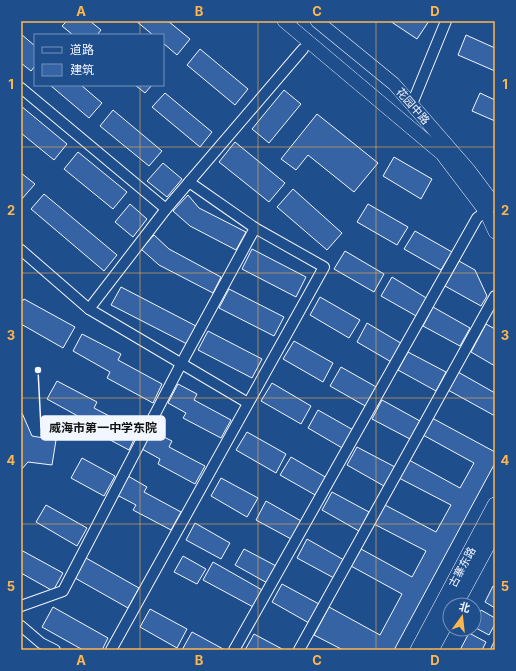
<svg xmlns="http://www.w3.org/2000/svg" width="516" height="671" viewBox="0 0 516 671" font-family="Inter,'Noto Sans SC',sans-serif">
	<rect width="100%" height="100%" fill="#1f4e8c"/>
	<g fill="#3563a3" stroke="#f2f6ff">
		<path d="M67 21H90L101 30 97 35H73L62 26Z"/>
		<path d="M136 21H168L190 39 177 55 163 43V35H153Z"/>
		<path d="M390 21H429L417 39Z"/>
		<path d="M21 34 35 46V66L31 71 21 63Z"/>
		<path d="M466 35 495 48V71L458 55Z"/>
		<path d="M200 49 248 89 235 105 187 65Z"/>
		<path d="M50 85H81L102 103 89 118Z"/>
		<path d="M135 85H152L145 93Z"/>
		<path d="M284 90 301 104 269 143 252 129Z"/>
		<path d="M165 93 212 132 200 147 152 107Z"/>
		<path d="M480 93 495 100V121L472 111Z"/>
		<path d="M21 106 67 144 54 160 21 133Z"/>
		<path d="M113 110 162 151 149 166 100 126Z"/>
		<path d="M317 114 378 163 354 192 308 155 296 170 281 159Z"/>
		<path d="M235 142 285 183 269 202 219 162Z"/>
		<path d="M78 152 127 192 113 209 64 169Z"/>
		<path d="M394 157 432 179 421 199 383 176Z"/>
		<path d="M163 163 182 179 167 197 147 181Z"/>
		<path d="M21 173 35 184 21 200Z"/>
		<path d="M293 189 342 233 327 250 277 207Z"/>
		<path d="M44 194 117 255 104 271 31 209Z"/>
		<path d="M188 195 199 208 246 232 236 250 190 226 173 211Z"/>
		<path d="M130 204 147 219 133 237 115 222Z"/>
		<path d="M368 204 408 227 397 245 357 222Z"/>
		<path d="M415 231 452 252 441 270 404 249Z"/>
		<path d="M154 235 169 249 221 277 213 293 159 265 141 249Z"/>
		<path d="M252 249 306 277 296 297 242 269Z"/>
		<path d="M345 251 384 274 374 292 334 269Z"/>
		<path d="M459 261 475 270 487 296 481 306 445 286Z"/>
		<path d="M392 277 428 299 418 317 381 296Z"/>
		<path d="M121 287 196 326 187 344 111 305Z"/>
		<path d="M229 289 284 317 274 336 219 308Z"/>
		<path d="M320 297 360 320 349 338 310 315Z"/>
		<path d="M24 299 75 327 63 348 21 324V303Z"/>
		<path d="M433 307 470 328 460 346 423 326Z"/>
		<path d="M367 323 404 345 393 363 357 342Z"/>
		<path d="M486 324 495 329V366L471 352Z"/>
		<path d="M208 331 262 359 252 378 198 350Z"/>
		<path d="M82 334 121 354 118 360 162 384 153 403 107 378 110 372 73 351Z"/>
		<path d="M294 341 333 363 323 382 283 359Z"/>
		<path d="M408 352 446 372 436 391 398 370Z"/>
		<path d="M341 367 378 388 367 407 330 386Z"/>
		<path d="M458 372 495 393V416L448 390Z"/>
		<path d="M57 381 97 402 94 408 138 431 129 450 82 425 85 420 47 399Z"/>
		<path d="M272 383 311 406 301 424 261 401Z"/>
		<path d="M178 384 197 394 194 400 231 420 221 438 183 418 186 413 168 403Z"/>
		<path d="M382 400 420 421 410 439 372 419Z"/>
		<path d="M318 410 355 431 344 449 308 428Z"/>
		<path d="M22 413 32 436 56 440 52 465 28 462 21 470V414Z"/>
		<path d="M432 418 495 452V463L394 650H343L314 635 329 607 380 635 402 594 351 566 361 549 412 577 426 551 374 524 385 505 436 532 451 505 399 478 409 460 460 488 474 463 423 435Z"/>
		<path d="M152 431 172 441 169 447 205 466 195 484 158 464 160 459 142 449Z"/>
		<path d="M247 432 286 454 276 473 236 450Z"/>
		<path d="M357 447 395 467 384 486 347 465Z"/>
		<path d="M291 457 327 478 317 496 280 475Z"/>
		<path d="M82 458 115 476 104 496 71 478Z"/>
		<path d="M128 476 147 487 144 492 181 512 171 530 133 510 136 505 117 495Z"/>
		<path d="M221 478 258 498 247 517 211 496Z"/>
		<path d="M332 492 369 512 359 531 322 510Z"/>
		<path d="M266 501 303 522 293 540 256 520Z"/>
		<path d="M46 505 87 528 77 546 36 522Z"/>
		<path d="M195 523 230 543 221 559 186 540Z"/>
		<path d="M307 539 344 560 334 578 297 558Z"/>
		<path d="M244 549 278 567 269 584 235 565Z"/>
		<path d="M21 550 63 573 53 591 21 573Z"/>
		<path d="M183 556 206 569 197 584 174 572Z"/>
		<path d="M86 558 139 588 128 608 75 578Z"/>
		<path d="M213 562 264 591 255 608 203 580Z"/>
		<path d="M282 584 319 604 309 623 272 602Z"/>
		<path d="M493 586 495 587V608L485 602Z"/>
		<path d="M53 607 108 638 102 650H83L42 627Z"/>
		<path d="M150 609 187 629 177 648 140 627Z"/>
		<path d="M481 610 495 618V624L489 635 474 627V623Z"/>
		<path d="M192 632 225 650H182Z"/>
		<path d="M469 633 486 642 482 650H460Z"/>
		<path d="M254 634 284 650H245Z"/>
		<path d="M495 640V650H490Z"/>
	</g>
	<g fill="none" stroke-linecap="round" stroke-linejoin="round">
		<g stroke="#f2f6ff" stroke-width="12">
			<g id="minor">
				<path d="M21 88 166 209"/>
				<path d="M412 104 446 21"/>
				<path d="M21 250 89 309 248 403"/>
				<path d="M89 309 166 209 303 49"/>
				<path d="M21 606 63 591 181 364 255 228"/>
				<path d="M21 626 41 643 55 650"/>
				<path d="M111 650 324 267 255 228 189 182"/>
				<path d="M234 650 477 218 490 208"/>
				<path d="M299 650 495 296"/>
			</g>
		</g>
		<g stroke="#f2f6ff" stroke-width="14">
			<g id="secondary">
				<path d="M284 21 442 154 486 212 495 232"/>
				<path d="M317 21 394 84 468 169 495 205"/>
			</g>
		</g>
		<g stroke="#f2f6ff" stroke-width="16">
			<g id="primary">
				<path d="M455 605 495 531"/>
				<path d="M418 650 495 505"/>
				<path d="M431 650 450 615"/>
			</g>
		</g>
		<use href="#minor" stroke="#1f4e8c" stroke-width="10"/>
		<use href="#secondary" stroke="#1f4e8c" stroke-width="13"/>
		<use href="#primary" stroke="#1f4e8c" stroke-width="15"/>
	</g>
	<path fill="none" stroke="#ffb74d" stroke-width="1" stroke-opacity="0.55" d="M140 21V35M258 21V650M376 21V650M140 85V650M21 147H495M21 273H495M21 398H495M21 524H495"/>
	<g text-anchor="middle" stroke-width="3" stroke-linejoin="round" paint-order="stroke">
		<g font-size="11" fill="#f2f6ff" stroke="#1f4e8c">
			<text transform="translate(413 106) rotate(49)" y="4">花园中路</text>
			<text transform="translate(462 567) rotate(-62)" y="4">古寨东路</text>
		</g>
	</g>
	<path fill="none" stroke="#f2f6ff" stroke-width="1.5" d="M38 370L41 428"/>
	<circle fill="#f2f6ff" stroke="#1f4e8c" stroke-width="1.5" cx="38" cy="370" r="4"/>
	<rect fill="#f2f6ff" stroke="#f2f6ff" stroke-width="1.5" x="41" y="416" width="124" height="24" rx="4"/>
	<g font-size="12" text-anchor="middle" font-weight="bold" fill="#111">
		<text x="103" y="432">威海市第一中学东院</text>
	</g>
	<rect width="516" height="671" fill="none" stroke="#1f4e8c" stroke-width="44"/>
	<rect x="34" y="34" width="130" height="52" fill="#1f4e8c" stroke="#7391ba"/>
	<rect x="42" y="47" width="20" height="6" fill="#1f4e8c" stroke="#7391ba"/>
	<text x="70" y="54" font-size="12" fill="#f2f6ff">道路</text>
	<rect x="42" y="64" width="20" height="12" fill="#3563a3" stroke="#7391ba"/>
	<text x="70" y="74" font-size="12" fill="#f2f6ff">建筑</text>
	<g transform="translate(462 617) rotate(15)"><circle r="19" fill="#1f4e8c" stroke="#7391ba"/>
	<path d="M0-3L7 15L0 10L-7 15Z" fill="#ffb74d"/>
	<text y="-6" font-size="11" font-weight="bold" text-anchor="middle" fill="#f2f6ff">北</text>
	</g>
	<rect x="22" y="22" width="472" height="627" fill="none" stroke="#ffb74d" stroke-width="1.5"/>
	<g font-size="13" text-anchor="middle" font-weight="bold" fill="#ffb74d">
		<text x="81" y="16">A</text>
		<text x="199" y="16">B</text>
		<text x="317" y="16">C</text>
		<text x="435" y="16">D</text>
		<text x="11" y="89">1</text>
		<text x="505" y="89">1</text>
		<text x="11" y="215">2</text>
		<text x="505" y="215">2</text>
		<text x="11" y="340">3</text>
		<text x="505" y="340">3</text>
		<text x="11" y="465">4</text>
		<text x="505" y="465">4</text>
		<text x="11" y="591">5</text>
		<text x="505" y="591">5</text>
		<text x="81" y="665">A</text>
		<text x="199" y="665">B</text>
		<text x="317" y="665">C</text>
		<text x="435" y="665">D</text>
	</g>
</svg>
